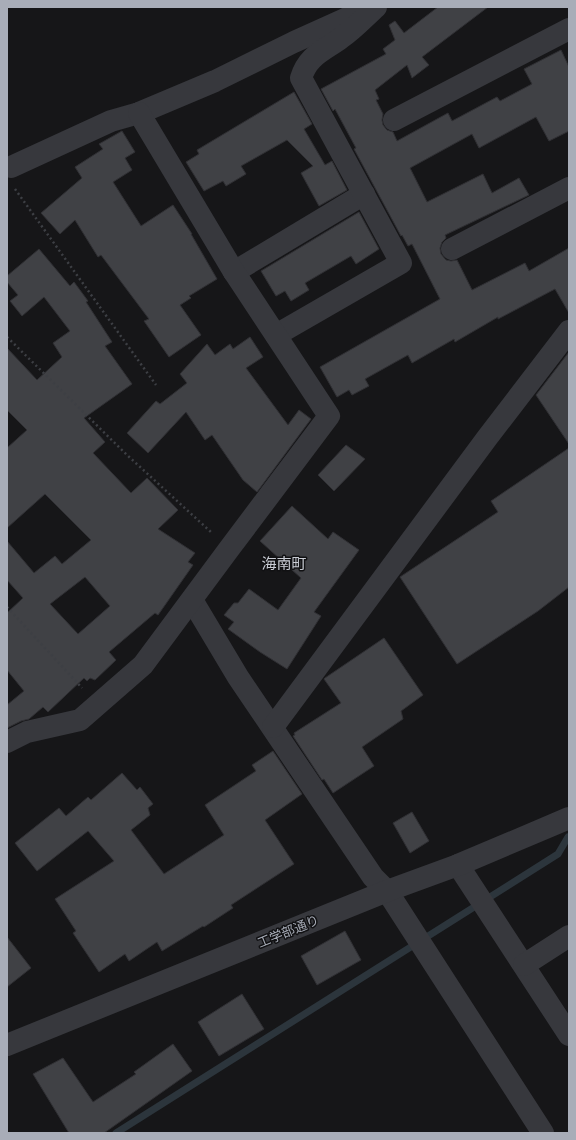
<svg xmlns="http://www.w3.org/2000/svg" width="576" height="1140" viewBox="0 0 576 1140" font-family="'Roboto Condensed','Noto Sans JP',sans-serif">
	<rect width="100%" height="100%" fill="#161618"/>
	<g fill="none" stroke-linecap="round" stroke-linejoin="round">
		<path stroke="#2c353c" stroke-width="7" d="M116 1133 558 854 568 837"/>
	</g>
	<g fill="#404145" stroke="#303034" fill-rule="evenodd">
		<path d="M438 7H488L422 57 429 65 412 78 407 65 375 90 379 99 376 100 383 114 382 120 383 125 387 130 393 132 397 141 448 113 452 121 497 97 500 101 532 84 524 69 561 50 569 67V131L549 141 536 117 479 148 472 134 410 168 427 202 483 174 492 193 519 178 529 195 445 235 446 238 442 242 440 248 441 254 446 260 451 261 457 260 472 290 525 263 529 271 569 248V313L555 289 498 319V317L455 342 454 339 412 363 408 355 365 379 369 386 352 395 349 390 337 397 320 367 440 299 412 244 408 246 402 235 401 236 354 149 356 148 335 109 333 111 321 89 386 54 383 49 395 40 389 25 395 21 404 33Z"/>
		<path d="M294 92 312 124 304 129 325 165 332 161 347 190 319 206 301 173 313 166 287 140 241 166 246 174 226 186 223 181 204 191 186 162 199 154 197 150Z"/>
		<path d="M122 131 135 152 125 158 132 170 113 182 141 226 173 205 192 234H191L217 279 189 296 191 298 180 305 201 335 169 357 144 321 149 319 101 255 98 257 75 220 60 234 41 213 82 178 75 167 103 149 99 144Z"/>
		<path d="M359 212 379 249 356 264 351 256 305 283 309 290 291 301 285 291 276 296 261 271Z"/>
		<path d="M39 249 70 286 74 282 88 301 86 302 112 342 105 346 132 384 84 418 105 442 93 453 131 493 147 478 178 510 158 529 195 553 188 562 193 565 158 615 155 613 109 652 116 660 95 680 90 678 87 681 84 678 48 712 43 707 29 719 21 721 7 728V705L24 691 7 670V613L23 598 7 580V541L34 573 55 556 62 564 91 540 45 494 7 528V448L27 430 7 410V348L37 380 62 357 53 343 70 331 44 297 22 316 10 301 18 295 7 282V276ZM85 577 110 606 78 634 50 604Z"/>
		<path d="M250 337 263 357 246 368 288 425 299 410 311 419 257 492 243 480 212 435 205 440 186 412 148 453 127 433 156 401 160 404 187 383 180 374 207 344 215 355 230 344 233 349Z"/>
		<path d="M569 352V444L536 395Z"/>
		<path d="M346 445 365 459 334 491 318 475Z"/>
		<path d="M569 448V587L538 611 457 664 400 577 498 512 491 501Z"/>
		<path d="M292 506 328 539 333 532 359 550 314 612 321 616 287 669 260 652 228 629 234 622 224 615 234 603H238L249 589 278 610 301 578 260 541Z"/>
		<path d="M384 638 423 695 401 711 403 719 362 747 374 766 333 793 324 779 322 780 293 736 295 735 294 733 341 703 324 679 325 678Z"/>
		<path d="M273 751 302 794 265 820 294 864 231 905 233 908 204 927 203 926 162 951 157 942 129 961 125 954 99 972 73 933 76 931 55 899 114 861 88 831 37 871 15 843 59 808 66 816 88 797 91 800 122 773 137 790 140 787 153 804 148 808 150 815 131 830 164 874 224 835 205 805 256 771 252 765Z"/>
		<path d="M412 812 429 841 410 853 393 823Z"/>
		<path d="M345 931 361 960 317 985 301 956Z"/>
		<path d="M7 937 31 968 7 987Z"/>
		<path d="M242 994 264 1029 219 1056 198 1022Z"/>
		<path d="M173 1044 192 1071 104 1133H69L33 1074 63 1058 93 1102 136 1074 134 1072Z"/>
	</g>
	<g fill="none" stroke-linecap="round" stroke-linejoin="round">
		<g stroke="#3d3f44" stroke-width="2.5" stroke-dasharray="2 3" stroke-linecap="butt">
			<path d="M15 189 156 385"/>
			<path d="M7 337 127 455 212 533"/>
			<path d="M7 607 82 688"/>
		</g>
		<g stroke="#37383d" stroke-width="22">
			<path d="M394 120 569 29"/>
			<path d="M11 167 111 121 139 113 215 81 294 42 345 19 359 11"/>
			<path d="M452 249 569 188"/>
			<path d="M234 272 364 194"/>
			<path d="M276 335 401 263 301 78C308 55 324 51 341 38 354 29 365 17 376 7"/>
			<path d="M192 600 238 677 373 877 387 891 543 1133"/>
			<path d="M273 727 487 438 569 331"/>
			<path d="M7 742 27 732 80 720 143 665 229 549 329 416 234 272 139 113"/>
			<path d="M458 865 569 1035"/>
			<path d="M524 965 569 936"/>
			<path d="M7 1045 387 891 458 865 569 818"/>
		</g>
	</g>
	<g text-anchor="middle" stroke-width="3" stroke-linejoin="round" paint-order="stroke">
		<g font-size="13" fill="#a8adb8" stroke="#111113">
			<text transform="translate(288 931) rotate(-22)" y="5">工学部通り</text>
		</g>
		<g font-size="15" fill="#c9ccd4" stroke="#111113">
			<text x="284" y="569">海南町</text>
		</g>
	</g>
	<rect width="576" height="1140" fill="none" stroke="#a8adb8" stroke-width="16"/>
</svg>
